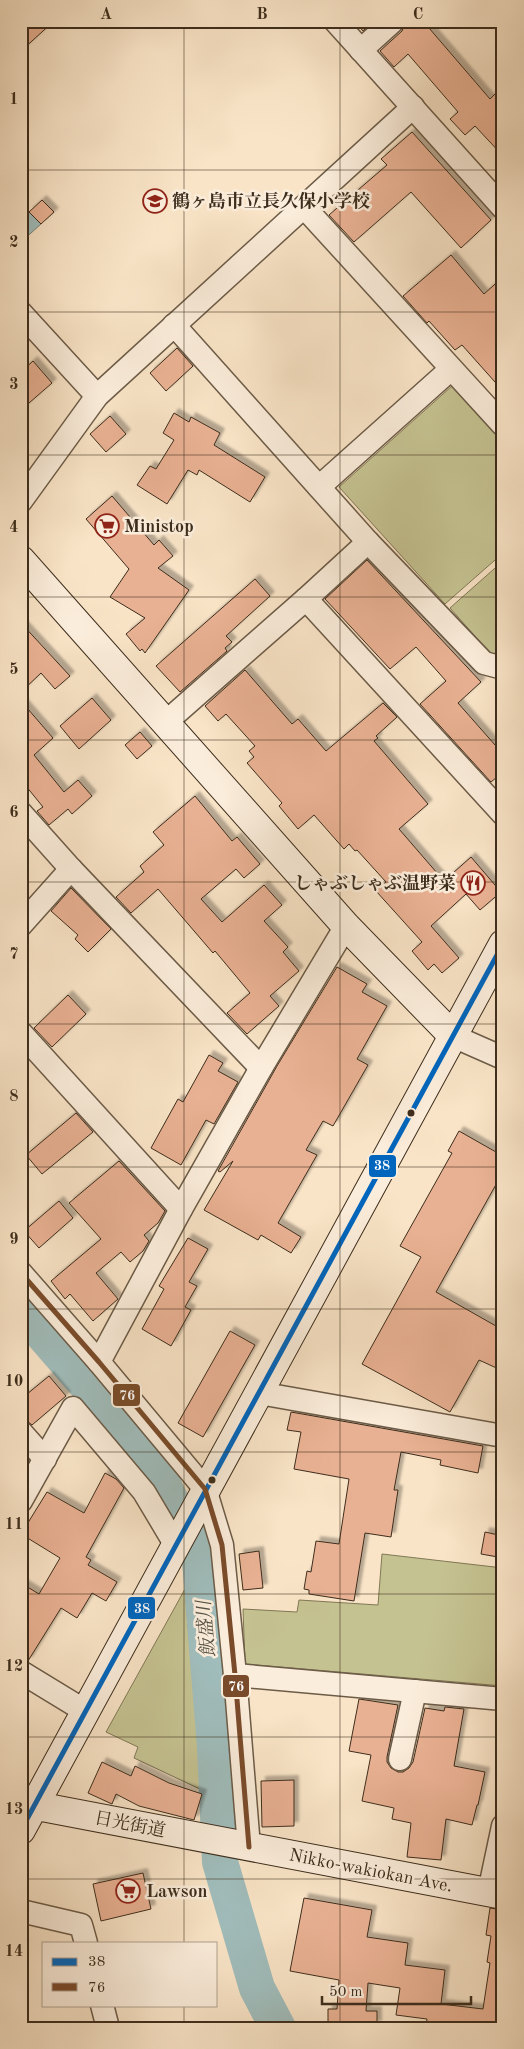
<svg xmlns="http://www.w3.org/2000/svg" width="524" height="2049" viewBox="0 0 524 2049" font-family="'Old Standard TT','Noto Serif JP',serif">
	<defs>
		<filter id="shadow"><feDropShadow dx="4.5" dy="-4.5" stdDeviation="1" flood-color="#0004"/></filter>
	</defs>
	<rect width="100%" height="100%" fill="#f9e4c7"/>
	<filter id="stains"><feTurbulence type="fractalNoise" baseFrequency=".004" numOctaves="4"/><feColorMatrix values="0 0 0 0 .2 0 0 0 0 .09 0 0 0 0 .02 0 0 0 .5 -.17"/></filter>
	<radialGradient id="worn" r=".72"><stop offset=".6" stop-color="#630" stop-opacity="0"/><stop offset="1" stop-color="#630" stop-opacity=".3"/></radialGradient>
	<g fill="#c5c291" stroke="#817856">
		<path d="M452 386 498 437 503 504V553L445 604 339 487Z"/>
		<path d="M503 561V656L490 653 450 608Z"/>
		<path d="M382 1554 503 1568V1686L245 1664 243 1609 297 1612 299 1600 378 1605Z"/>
		<path d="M185 1589 202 1790 134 1758 138 1747 106 1732Z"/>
	</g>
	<path fill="#a0bdbc" stroke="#78837c" d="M21 203 41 224 21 242Z"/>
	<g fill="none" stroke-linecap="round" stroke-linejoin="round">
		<path stroke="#a0bdbc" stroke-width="36" d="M21 1309 124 1428 162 1482 200 1561 215 1747 220 1862 257 1988 278 2028"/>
	</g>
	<g fill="#e9b193" stroke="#3d2d1c" filter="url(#shadow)">
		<path d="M21 21H54L21 51Z"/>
		<path d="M354 21H373L363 31Z"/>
		<path d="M406 21H423L490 99 503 86V156L475 126 465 135 450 119 458 112 408 54 394 67 380 51 402 31Z"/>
		<path d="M412 132 491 220 461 248 411 192 354 242 329 215 387 165 381 159Z"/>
		<path d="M42 200 54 212 41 224 29 212Z"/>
		<path d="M451 255 484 294 503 277V391L462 345 455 350 429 321 427 323 403 296Z"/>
		<path d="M177 348 193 366 166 391 150 373Z"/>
		<path d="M33 361 52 383 21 410V372Z"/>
		<path d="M174 413 189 422 191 417 220 433 214 445 265 477 250 502 199 470 197 475 188 470 167 504 137 485 150 466 156 469 174 440 163 433Z"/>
		<path d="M110 416 126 434 106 452 90 434Z"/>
		<path d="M112 496 154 545 159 540 173 556 158 568 189 590 145 653 142 649 140 651 126 634 145 618 110 597 129 569 86 519Z"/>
		<path d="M367 560 481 682 458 703 503 754V772L491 782 420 704 446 681 416 647 390 669 325 599Z"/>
		<path d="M255 579 270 596 226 636 232 642 225 648 227 651 180 692 156 666Z"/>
		<path d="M21 623 70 676 55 689 41 673 21 692Z"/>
		<path d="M245 670 292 724 298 719 326 751 383 703 397 717 376 736 378 738 374 741 428 804 399 829 444 881 471 857 501 892 480 910 466 894 431 926 459 958 442 973 434 964 428 970 412 951 422 942 376 891 386 882 357 850 355 851 349 844 344 849 314 815 298 829 279 806 282 803 247 763 254 757 249 751 255 746 226 714 218 721 205 706Z"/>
		<path d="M92 698 111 720 79 749 60 726Z"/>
		<path d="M21 701 53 738 34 755 64 792 78 780 92 796 72 814 68 809 49 825 37 811 43 807 21 780Z"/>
		<path d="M140 732 152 746 137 759 125 745Z"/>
		<path d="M195 796 232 841 237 837 260 864 244 878 236 869 201 899 222 922 264 885 282 905 264 921 288 947 283 952 299 971 270 996 279 1006 247 1034 227 1013 250 993 215 951 213 953 158 889 131 913 116 897 144 872 140 866 164 845 153 832Z"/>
		<path d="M71 888 111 929 88 952 75 939 78 935 51 911Z"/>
		<path d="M337 967 367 984 362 992 387 1006 357 1059 368 1065 333 1126 323 1121 306 1150 317 1155 278 1223 301 1237 291 1253 261 1235 258 1240 204 1210 233 1161 220 1172 218 1171 277 1066Z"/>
		<path d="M68 995 86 1014 52 1047 34 1028Z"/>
		<path d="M209 1055 223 1063 218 1071 238 1082 214 1124 206 1120 181 1165 151 1148 178 1099 183 1102Z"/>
		<path d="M76 1113 93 1132 42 1174 26 1155Z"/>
		<path d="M459 1131 503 1156V1172L436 1292 503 1330V1371L479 1360 450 1412 362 1364 421 1257 400 1246 452 1153 448 1151Z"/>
		<path d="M119 1161 165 1211 158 1223 144 1235 149 1241 143 1251 130 1262 121 1252 96 1273 118 1299 93 1321 70 1294 65 1299 51 1281 101 1239 69 1203Z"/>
		<path d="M59 1201 73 1218 39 1248 24 1231Z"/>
		<path d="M188 1238 208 1249 189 1282 197 1286 185 1307 191 1310 171 1346 142 1329 164 1289 159 1286Z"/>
		<path d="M230 1331 255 1345 203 1437 178 1423Z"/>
		<path d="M49 1376 66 1396 32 1425 26 1420 21 1419V1399Z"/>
		<path d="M291 1412 483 1446 478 1473 440 1465 441 1460 401 1452 394 1490H398L391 1537 365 1533 354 1601 309 1594V1590L304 1589 307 1571 311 1572 316 1541 339 1544 349 1479 294 1469 301 1432 287 1430Z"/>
		<path d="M105 1473 116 1479 124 1488 86 1557 91 1560 88 1565 117 1582 106 1601 92 1593 77 1618 61 1608 28 1661 21 1659V1583L39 1594 60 1558 21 1534 47 1492 84 1513Z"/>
		<path d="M485 1532 503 1536 498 1557 481 1554Z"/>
		<path d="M259 1551 263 1588 243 1590 239 1554Z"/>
		<path d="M359 1699 398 1705 387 1757V1762L391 1768 398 1772H403L409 1768 413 1762 425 1708 444 1711 445 1707 464 1709 454 1766 485 1772 478 1805H477L472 1825 446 1819 441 1860 407 1857 411 1823 392 1819 394 1808 362 1801 371 1755 349 1751Z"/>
		<path d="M102 1762 131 1776 135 1766 169 1783 202 1794 194 1820 139 1806 116 1794 112 1804 88 1793Z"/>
		<path d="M294 1780V1826L262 1827 261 1781Z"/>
		<path d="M143 1873 151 1909 101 1921 93 1884Z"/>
		<path d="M304 1898 372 1910 367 1937 408 1943 405 1965 445 1970 441 2004 483 2009 490 1963 487 1962 491 1936 486 1935 490 1908 503 1910V2028H451L426 2025 427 2019 396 2015 400 1988 368 1983 366 2011H377V2025H365V2028H338V2024H328V2009H337L339 1980 290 1971Z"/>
	</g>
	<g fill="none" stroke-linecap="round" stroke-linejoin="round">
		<g stroke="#6c5b47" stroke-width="25">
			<g id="street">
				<path d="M335 21 503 208"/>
				<path d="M361 50 393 21"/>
				<path d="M304 207 503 425"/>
				<path d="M21 313 97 396"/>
				<path d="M174 325 368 542 484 663 503 668"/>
				<path d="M319 487 451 369"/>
				<path d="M21 501 97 396 413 107"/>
				<path d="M306 599 503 814"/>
				<path d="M166 722 306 599 368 542"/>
				<path d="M21 813 71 869 261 1068"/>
				<path d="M21 925 71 869"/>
				<path d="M21 1033 181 1209"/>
				<path d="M453 1036 503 1058"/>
				<path d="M21 1273 99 1362 205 1489 222 1545 235 1675 249 1847"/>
				<path d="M99 1362 181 1209 261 1068 346 926"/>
				<path d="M259 1393 503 1436"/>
				<path d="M21 1432 45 1459"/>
				<path d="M21 1501 73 1408 144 1492 175 1544"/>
				<path d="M21 1672 85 1711"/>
				<path d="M235 1675 503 1699"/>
				<path d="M400 1759 415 1691"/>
				<path d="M489 1892 503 1826"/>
				<path d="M21 1911 81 1925 86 1943"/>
				<path d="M102 2005 108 2028"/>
			</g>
		</g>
		<g stroke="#3d2d1c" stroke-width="30">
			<g id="secondary">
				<path d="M21 560 346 926 453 1036"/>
				<path d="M21 1803 503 1895"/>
				<path d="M21 1830 503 944"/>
			</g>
		</g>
		<use href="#street" stroke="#fbeddb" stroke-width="22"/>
		<use href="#secondary" stroke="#fbeddb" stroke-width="28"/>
		<g stroke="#fbeddb" stroke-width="9">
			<path id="bus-1" d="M21 1830 503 944"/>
		</g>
		<g stroke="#fbeddb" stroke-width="9">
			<path id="bus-2" d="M21 1273 99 1362 205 1489 222 1545 235 1675 249 1847"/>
		</g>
		<use href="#bus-1" stroke="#0065bd" stroke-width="5"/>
		<use href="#bus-2" stroke="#7a4b2a" stroke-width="5"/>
	</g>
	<path fill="none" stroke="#3d2d1c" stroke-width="1" stroke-opacity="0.55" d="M184 21V1943M340 21V2028M21 170H503M21 312H503M21 455H503M21 597H503M21 740H503M21 882H503M21 1024H503M21 1167H503M21 1309H503M21 1452H503M21 1594H503M21 1737H503M21 1879H503M184 2005V2028"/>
	<defs>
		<g id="school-ring" transform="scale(1.25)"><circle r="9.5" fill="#fbeddb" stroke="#8f2418" stroke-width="1.5"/><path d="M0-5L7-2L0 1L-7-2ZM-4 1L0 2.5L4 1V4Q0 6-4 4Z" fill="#8f2418"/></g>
		<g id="supermarket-ring" transform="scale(1.25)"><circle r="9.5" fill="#fbeddb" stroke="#8f2418" stroke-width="1.5"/><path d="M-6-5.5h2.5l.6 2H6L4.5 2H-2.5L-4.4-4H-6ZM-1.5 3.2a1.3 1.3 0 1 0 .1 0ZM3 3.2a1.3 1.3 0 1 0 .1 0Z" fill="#8f2418"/></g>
		<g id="restaurant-ring" transform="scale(1.25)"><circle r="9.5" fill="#fbeddb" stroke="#8f2418" stroke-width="1.5"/><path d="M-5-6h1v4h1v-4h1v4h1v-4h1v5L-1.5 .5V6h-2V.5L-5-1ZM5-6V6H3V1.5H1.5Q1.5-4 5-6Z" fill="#8f2418"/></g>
	</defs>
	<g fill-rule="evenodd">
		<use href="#school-ring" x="155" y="201"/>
		<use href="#supermarket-ring" x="107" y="526"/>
		<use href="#restaurant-ring" x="473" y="883"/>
		<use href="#supermarket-ring" x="128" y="1891"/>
	</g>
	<g fill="#3d2d1c" stroke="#fbeddb" stroke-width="2">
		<circle cx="411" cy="1113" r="4.5"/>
		<circle cx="212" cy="1480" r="4.5"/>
	</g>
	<g text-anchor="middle" stroke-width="5" stroke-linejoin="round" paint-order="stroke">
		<g font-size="18" font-weight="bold" fill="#3d2d1c" stroke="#fbeddb" text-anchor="start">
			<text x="172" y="207">鶴ヶ島市立長久保小学校</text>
			<text x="124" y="532">Ministop</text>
			<text x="456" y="889" text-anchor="end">しゃぶしゃぶ温野菜</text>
			<text x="146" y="1897">Lawson</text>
		</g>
		<g font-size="18" fill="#3d2d1c" stroke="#fbeddb">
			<text transform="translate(130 1824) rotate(11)" y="6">日光街道</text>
			<text transform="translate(371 1870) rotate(11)" y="6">Nikko-wakiokan Ave.</text>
		</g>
		<g font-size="19" font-style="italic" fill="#565144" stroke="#fbeddb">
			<text transform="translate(205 1629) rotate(-95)" y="7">飯盛川</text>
		</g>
	</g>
	<g stroke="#fbeddb" stroke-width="2">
		<rect x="368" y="1154" width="29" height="24" rx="5" fill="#0065bd"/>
		<rect x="112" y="1383" width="29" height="24" rx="5" fill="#7a4b2a"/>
		<rect x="127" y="1596" width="29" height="24" rx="5" fill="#0065bd"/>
		<rect x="222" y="1674" width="28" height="24" rx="5" fill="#7a4b2a"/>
	</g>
	<g font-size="14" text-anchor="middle" font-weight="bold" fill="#fff">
		<text x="382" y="1170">38</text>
		<text x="127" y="1400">76</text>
		<text x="142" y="1613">38</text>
		<text x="236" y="1691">76</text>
	</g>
	<rect width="524" height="2049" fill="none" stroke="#f9e4c7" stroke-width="55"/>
	<rect x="42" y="1942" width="175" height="65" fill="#fbeddb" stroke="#afa08f"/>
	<rect x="52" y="1958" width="25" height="8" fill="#0065bd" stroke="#afa08f"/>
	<text x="88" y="1966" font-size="15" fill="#3d2d1c">38</text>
	<rect x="52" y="1983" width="25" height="8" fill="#7a4b2a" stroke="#afa08f"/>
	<text x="88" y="1992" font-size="15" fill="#3d2d1c">76</text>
	<path d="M322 1996v8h149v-8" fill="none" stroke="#3d2d1c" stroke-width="2.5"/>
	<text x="329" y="1996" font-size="15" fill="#3d2d1c" stroke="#fbeddb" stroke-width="4" paint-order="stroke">50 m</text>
	<rect x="28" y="28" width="468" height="1994" fill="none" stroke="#3d2d1c" stroke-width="2"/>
	<g font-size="16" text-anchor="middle" font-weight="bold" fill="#3d2d1c">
		<text x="106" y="19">A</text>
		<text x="262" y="19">B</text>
		<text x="418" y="19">C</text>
		<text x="14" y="104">1</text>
		<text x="14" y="247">2</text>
		<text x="14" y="389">3</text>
		<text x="14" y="532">4</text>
		<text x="14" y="674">5</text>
		<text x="14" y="817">6</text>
		<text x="14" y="959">7</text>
		<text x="14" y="1101">8</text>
		<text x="14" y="1244">9</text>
		<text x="14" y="1386">10</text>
		<text x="14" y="1529">11</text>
		<text x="14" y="1671">12</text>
		<text x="14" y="1814">13</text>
		<text x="14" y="1956">14</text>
	</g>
	<rect width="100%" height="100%" filter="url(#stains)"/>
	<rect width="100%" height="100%" fill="url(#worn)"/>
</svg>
